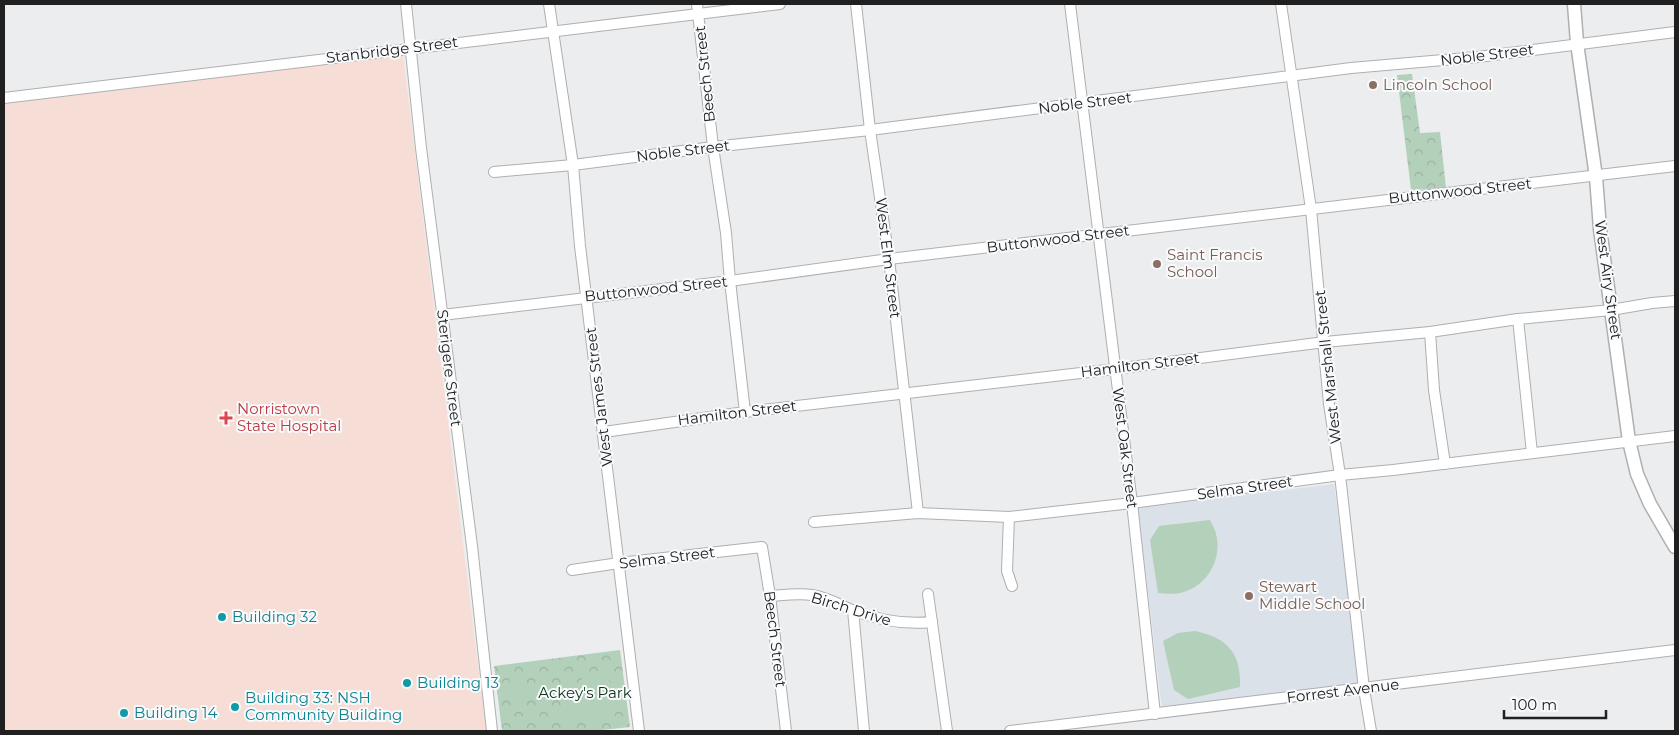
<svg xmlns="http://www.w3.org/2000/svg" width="1679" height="735" viewBox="0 0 1679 735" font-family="Montserrat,sans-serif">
	<defs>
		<pattern id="park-crowns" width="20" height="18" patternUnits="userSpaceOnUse" patternTransform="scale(1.25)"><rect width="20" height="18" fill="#b3d0bb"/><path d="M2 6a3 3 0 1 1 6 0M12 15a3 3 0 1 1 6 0" fill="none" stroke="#9ab2a0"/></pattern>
	</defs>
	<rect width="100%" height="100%" fill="#ecedee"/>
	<path fill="#dae1e8" d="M1334 484 1360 685 1162 709 1138 508Z"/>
	<path fill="#f6ddd6" d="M403 55 486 731H4V104Z"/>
	<g fill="url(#park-crowns)">
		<path d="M1412 74 1420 133 1440 132 1446 188 1411 190 1397 75Z"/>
		<path d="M620 650 630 727 593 731H502L494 666Z"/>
	</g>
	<g fill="#b3d0bb">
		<path d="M1210 520C1212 524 1215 529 1216 534 1222 556 1210 581 1189 590 1179 595 1169 594 1158 593L1150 540 1159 526Z"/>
		<path d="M1195 631C1228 638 1241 653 1240 687L1188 699 1174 690 1163 641 1178 633Z"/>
		<path d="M601 670H608L615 717 608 720 564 722C562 696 576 676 601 670Z"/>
		<path d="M524 675 527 698 512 700 509 677Z"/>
	</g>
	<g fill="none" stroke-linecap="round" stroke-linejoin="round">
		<g stroke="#aeafb1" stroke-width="12">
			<g id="minor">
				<path d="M406 4 421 148 472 546 492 731"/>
				<path d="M549 4 573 165 580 246 639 731"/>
				<path d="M697 4 713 147 726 233 730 281 745 412"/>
				<path d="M856 4 870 130 889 259 918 513"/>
				<path d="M1070 4 1132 503 1155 714"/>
				<path d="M1281 4 1311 209 1329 404 1340 475 1364 689 1371 731"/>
				<path d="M4 98 780 4"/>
				<path d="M494 172 573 165 713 147 870 130 1351 68 1478 57 1675 32"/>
				<path d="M442 315 730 281 889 259 1675 166"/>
				<path d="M1518 319 1532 453"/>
				<path d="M1430 332 1434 390 1445 464"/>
				<path d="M604 432 745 412 1115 369 1325 342 1430 332 1518 319 1611 310 1652 303 1675 301"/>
				<path d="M1009 517 1007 571 1012 586"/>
				<path d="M814 522 918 513 1009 517 1132 503 1340 475 1393 470 1675 436"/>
				<path d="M572 570 619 563 762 547 770 596 786 731"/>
				<path d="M928 594 947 731"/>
				<path d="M770 596C783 595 799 593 812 595 829 598 838 604 852 610 878 620 905 625 932 622"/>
				<path d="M853 610 864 731"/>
				<path d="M1010 731 1675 650"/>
			</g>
		</g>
		<g stroke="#aeafb1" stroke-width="15">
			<path id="major" d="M1574 4 1577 43 1596 177 1600 229 1629 441 1637 474 1650 504 1675 547"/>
		</g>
		<use href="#minor" stroke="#fff" stroke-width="10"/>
		<use href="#major" stroke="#fff" stroke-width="12"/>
	</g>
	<g fill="#8d6e63" stroke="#f9fafc" stroke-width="2">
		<circle cx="1373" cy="85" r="5"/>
		<circle cx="1157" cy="264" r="5"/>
		<circle cx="1249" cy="596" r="5"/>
	</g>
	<path fill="#e0444e" stroke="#f9fafc" stroke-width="2" d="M223.5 410.5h5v5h5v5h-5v5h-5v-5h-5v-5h5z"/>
	<g fill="#0f9aa8" stroke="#f9fafc" stroke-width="2">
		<circle cx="222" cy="617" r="5"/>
		<circle cx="407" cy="683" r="5"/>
		<circle cx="235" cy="707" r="5"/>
		<circle cx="124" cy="713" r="5"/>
	</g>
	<g text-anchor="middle" stroke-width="4" stroke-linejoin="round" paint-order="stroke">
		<g font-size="15" fill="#202021" stroke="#f9fafc">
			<text transform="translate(392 50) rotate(-7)" y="5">Stanbridge Street</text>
			<text transform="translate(1487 55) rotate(-7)" y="5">Noble Street</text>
			<text transform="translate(705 74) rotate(-96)" y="5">Beech Street</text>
			<text transform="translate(1085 103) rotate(-7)" y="5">Noble Street</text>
			<text transform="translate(683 151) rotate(-7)" y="5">Noble Street</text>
			<text transform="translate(1460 191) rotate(-6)" y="5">Buttonwood Street</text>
			<text transform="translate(1058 239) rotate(-7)" y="5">Buttonwood Street</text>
			<text transform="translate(888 258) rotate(83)" y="5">West Elm Street</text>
			<text transform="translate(1608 280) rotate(82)" y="5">West Airy Street</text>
			<text transform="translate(656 289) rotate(-6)" y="5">Buttonwood Street</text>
			<text transform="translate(1140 365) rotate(-7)" y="5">Hamilton Street</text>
			<text transform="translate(1328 367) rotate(-96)" y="5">West Marshall Street</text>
			<text transform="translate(449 368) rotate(83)" y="5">Sterigere Street</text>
			<text transform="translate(599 397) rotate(-97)" y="5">West James Street</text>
			<text transform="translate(737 413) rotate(-7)" y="5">Hamilton Street</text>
			<text transform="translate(1125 448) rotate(83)" y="5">West Oak Street</text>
			<text transform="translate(1245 488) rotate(-8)" y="5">Selma Street</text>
			<text transform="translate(667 558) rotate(-7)" y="5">Selma Street</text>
			<text transform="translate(851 609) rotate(17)" y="5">Birch Drive</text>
			<text transform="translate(775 639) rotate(83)" y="5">Beech Street</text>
			<text transform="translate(1343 691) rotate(-7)" y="5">Forrest Avenue</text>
		</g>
		<g font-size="15" fill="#785e54" stroke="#f9fafc" text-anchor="start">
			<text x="1383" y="90">Lincoln School</text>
			<text x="1167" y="260">Saint Francis<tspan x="1167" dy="17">School</tspan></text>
			<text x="1259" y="592">Stewart<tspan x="1259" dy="17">Middle School</tspan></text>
		</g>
		<g font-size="15" fill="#be3a42" stroke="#f9fafc" text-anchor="start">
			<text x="237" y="414">Norristown<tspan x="237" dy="17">State Hospital</tspan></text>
		</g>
		<g font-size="15" fill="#0d838f" stroke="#f9fafc" text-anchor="start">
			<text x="232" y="622">Building 32</text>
			<text x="417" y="688">Building 13</text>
			<text x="245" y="703">Building 33: NSH<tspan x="245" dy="17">Community Building</tspan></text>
			<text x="134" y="718">Building 14</text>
		</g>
		<g font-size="15" fill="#0b321c" stroke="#f9fafc">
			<text x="585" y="698">Ackey's Park</text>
		</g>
	</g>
	<rect width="1679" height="735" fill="none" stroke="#202021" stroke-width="10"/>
	<path d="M1504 710v8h102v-8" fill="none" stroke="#202021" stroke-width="2.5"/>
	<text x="1512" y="710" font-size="15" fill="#202021" stroke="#f9fafc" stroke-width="4" paint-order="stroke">100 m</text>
</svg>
